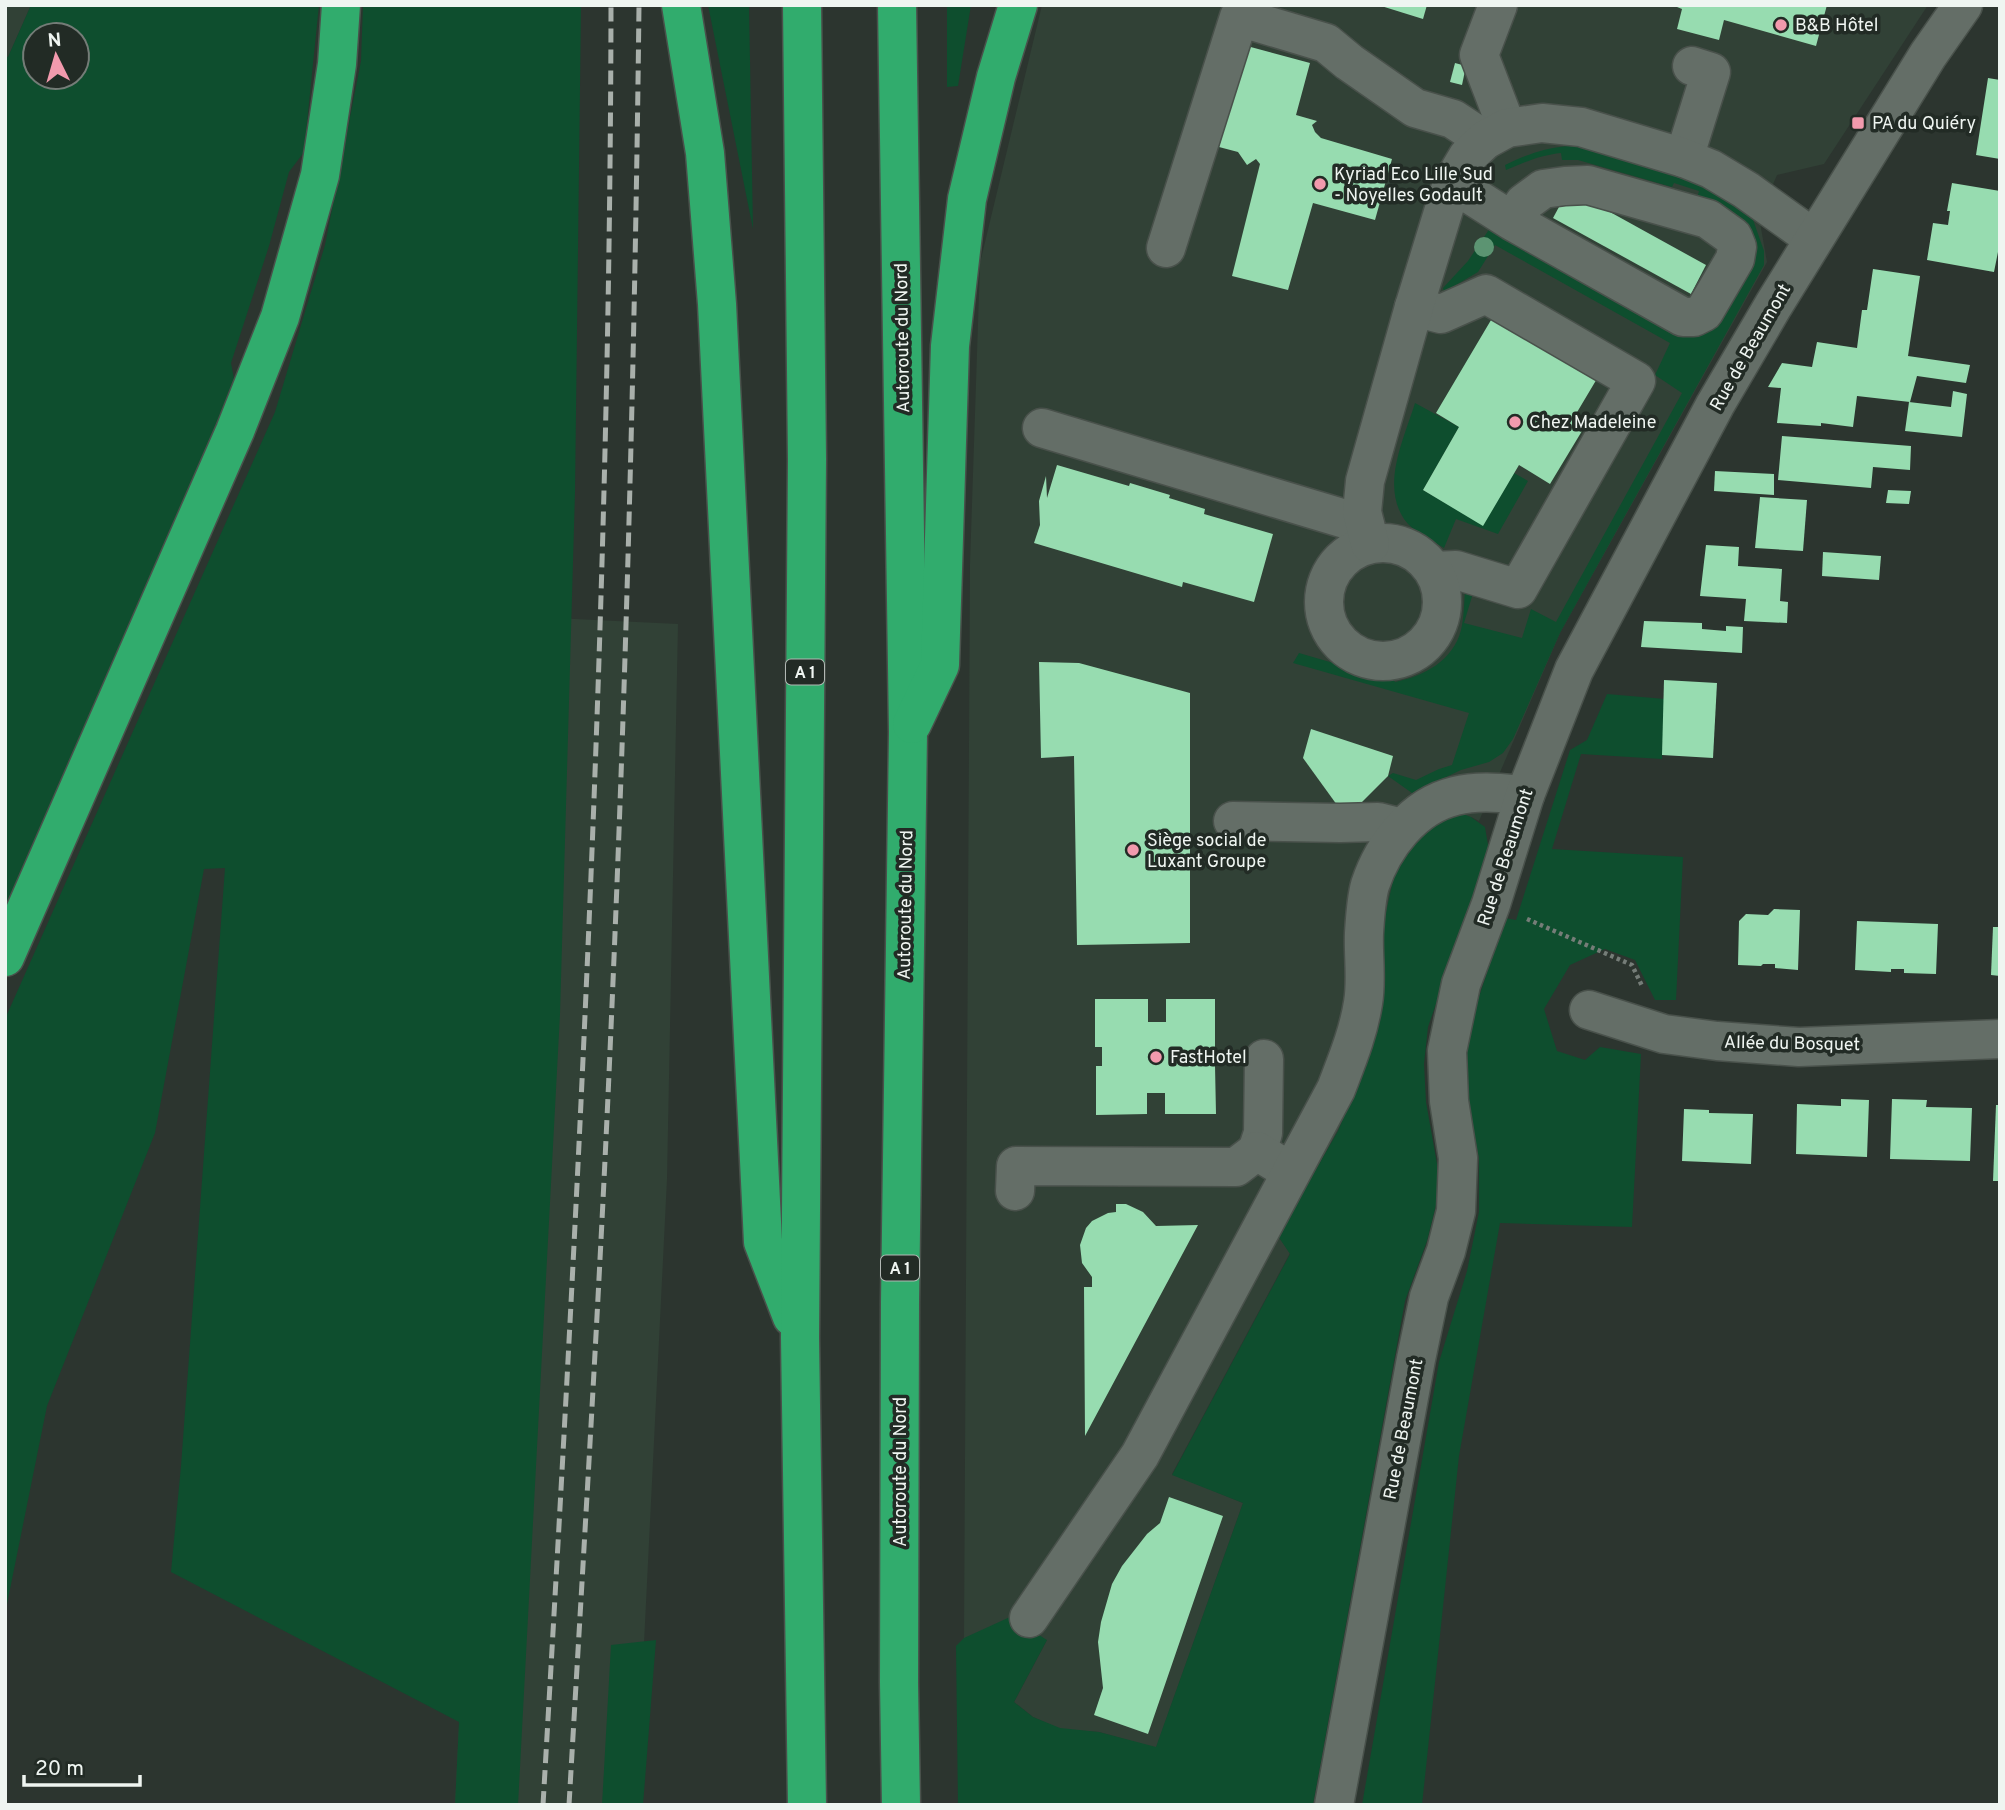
<svg xmlns="http://www.w3.org/2000/svg" width="2005" height="1810" viewBox="0 0 2005 1810" font-family="Overpass,sans-serif">
	<rect width="100%" height="100%" fill="#2c352f"/>
	<g fill="#314136">
		<path d="M5 5H31L5 64Z"/>
		<path d="M1042 5H1928L1824 164 1777 175 1759 217 1767 262 1560 633 1479 821 1471 817 1382 999 1372 1050 1338 1131 1278 1236 1290 1253 1172 1474 1243 1503 1156 1748 1099 1732 1060 1729 1033 1717 1014 1702 1047 1640 964 1638 970 564 980 263Z"/>
		<path d="M493 615 678 624 667 1179 636 1805H455L463 1644Z"/>
	</g>
	<g fill="#0e4e2e" fill-rule="evenodd">
		<path d="M31 5H319L304 152 289 172 269 246 231 363 235 384 5 919V56L8 57ZM35 35H77V77H35Z"/>
		<path d="M363 5H581L575 492 560 1014 518 1805H455L459 1722 171 1572 181 1466 225 868 204 869 155 1133 47 1406 5 1614V1019L275 412 325 245 361 61Z"/>
		<path d="M708 5H749L753 229Z"/>
		<path d="M947 5H971L958 86 947 87Z"/>
		<path d="M1568 146 1594 148 1703 183 1751 214 1764 251V265L1560 633 1513 739 1503 753 1489 762 1461 770 1412 793 1388 776 1393 773 1416 780 1439 769 1452 765 1469 713 1293 663 1299 653 1378 676H1391L1395 682C1424 676 1453 661 1461 630 1464 618 1464 604 1465 591L1473 593 1464 623 1522 638 1531 609 1556 622 1682 393 1655 375 1670 343 1495 245 1478 272 1444 292 1443 288 1468 261 1490 228 1676 331 1740 221 1698 195 1699 191 1674 183 1672 187 1578 160H1562L1561 153C1541 155 1525 162 1506 170L1505 165C1526 155 1544 148 1568 146Z"/>
		<path d="M1415 403 1459 427 1423 490 1483 525 1514 473 1528 481 1498 534 1456 519 1444 548C1432 540 1413 532 1404 519 1381 484 1404 439 1415 403Z"/>
		<path d="M1607 694 1665 699 1662 759 1581 754 1552 849 1683 857 1676 1000H1655L1635 960 1605 949 1570 965 1544 1009 1557 1051 1585 1060 1600 1047 1641 1054 1632 1227 1500 1223 1459 1456 1422 1805H1362L1439 1362 1467 1271 1479 1212V1158L1467 1097 1465 1053 1474 1012 1505 918 1516 920 1570 750 1587 740Z"/>
		<path d="M1463 814 1471 817 1485 827 1489 851 1428 1027 1424 1064 1426 1102 1437 1164V1201L1427 1241 1405 1301 1313 1805H958L956 1646 964 1638 1010 1617 1047 1640 1014 1702 1033 1717 1060 1728 1099 1732 1156 1747 1243 1503 1172 1475 1290 1254 1278 1236 1338 1131 1372 1050 1382 999V931L1394 876 1410 848 1436 824 1452 817Z"/>
		<path d="M656 1640 643 1805H602L611 1645Z"/>
	</g>
	<g fill="#97dcb0">
		<path d="M1378 5H1427L1423 19Z"/>
		<path d="M1672 5H1827L1816 46 1724 20 1719 40 1677 29 1682 9Z"/>
		<path d="M1247 46 1310 63 1296 115 1317 121 1312 125 1315 132 1321 138 1392 159 1375 220 1313 203 1288 290 1232 276 1260 164 1256 159 1247 165 1238 152 1219 147Z"/>
		<path d="M1455 63 1466 66 1462 85 1450 82Z"/>
		<path d="M1988 78 2000 80V159L1976 155Z"/>
		<path d="M1952 183 2000 191V242L1994 272 1927 260 1933 223 1948 225 1950 211H1947Z"/>
		<path d="M1566 194 1581 196 1706 265 1691 294 1553 218Z"/>
		<path d="M1873 269 1920 276 1908 356 1970 365 1966 383 1917 376 1910 402 1857 396 1853 427 1821 423V426L1777 423 1781 388 1768 387 1782 363 1812 367 1817 342 1857 348 1862 310H1867Z"/>
		<path d="M1494 315 1598 377 1573 419 1585 426 1550 484 1519 465 1483 526 1423 490 1459 427 1436 413Z"/>
		<path d="M1953 391 1967 394 1962 437 1905 431 1909 402 1951 407Z"/>
		<path d="M1782 436 1911 446 1910 470 1873 467 1871 488 1778 480Z"/>
		<path d="M1057 465 1129 486 1130 483 1170 495 1169 498 1205 509 1204 514 1273 534 1254 602 1183 582 1182 587 1034 543 1040 525 1039 501 1046 476 1047 498Z"/>
		<path d="M1715 471 1774 474V495L1714 491Z"/>
		<path d="M1888 490 1911 491 1909 504 1886 503Z"/>
		<path d="M1760 497 1807 500 1803 551 1755 548Z"/>
		<path d="M1706 545 1739 547 1738 566 1782 569 1780 601 1788 602 1787 623 1744 621 1746 599 1700 596Z"/>
		<path d="M1823 552 1881 556 1879 580 1822 576Z"/>
		<path d="M1644 621 1702 623V629L1726 631V626L1743 627 1742 653 1641 647Z"/>
		<path d="M1039 662 1079 663 1190 693V943L1077 945 1074 756 1041 758Z"/>
		<path d="M1664 680 1717 683 1713 758 1662 755Z"/>
		<path d="M1311 729 1393 756 1388 776 1361 803 1337 805 1303 758Z"/>
		<path d="M1774 909 1800 910 1798 970 1775 968V964H1763L1761 966 1738 965 1739 921 1746 914 1768 915Z"/>
		<path d="M1857 921 1938 924 1936 974 1904 973V969H1891V972L1855 970Z"/>
		<path d="M1993 927H2000V976L1991 975Z"/>
		<path d="M1095 999H1148V1022H1166V999H1215V1048L1210 1049V1066H1215L1216 1114H1165V1093H1147V1114L1096 1115V1066H1102V1047H1095Z"/>
		<path d="M1841 1099 1869 1100 1867 1157 1796 1154 1797 1104 1841 1106Z"/>
		<path d="M1892 1099 1927 1100 1926 1107 1972 1108 1970 1161 1890 1159Z"/>
		<path d="M1996 1105H2000V1181H1993Z"/>
		<path d="M1684 1109 1709 1110V1113L1753 1114 1751 1164 1682 1161Z"/>
		<path d="M1116 1204H1126L1143 1212 1156 1226 1198 1225 1085 1436 1084 1287H1092V1277L1082 1263 1080 1245 1086 1228 1092 1221 1108 1213 1116 1212Z"/>
		<path d="M1169 1497 1223 1516 1148 1734 1094 1715 1103 1688 1098 1642 1101 1622 1112 1584 1122 1566 1147 1534 1160 1523Z"/>
	</g>
	<g fill="none" stroke-linecap="round" stroke-linejoin="round">
		<g stroke="#49514b" stroke-width="41">
			<g id="minor">
				<path d="M1498 5 1479 55 1507 128"/>
				<path d="M1684 158 1711 72 1692 66"/>
				<path d="M1452 183 1512 221 1683 317H1694L1704 312 1735 259 1737 247 1733 237 1708 219 1588 185 1565 186 1543 189 1524 203 1512 221"/>
				<path d="M1166 248 1239 17 1326 43 1349 62 1415 108 1453 119 1485 140"/>
				<path d="M1414 307 1441 314 1486 294 1636 381 1518 589 1456 570 1434 571"/>
				<path d="M1042 428 1365 525"/>
				<circle cx="1383" cy="602" r="59"/>
				<path d="M1370 544 1362 512 1365 481 1414 307 1452 183 1468 156 1485 140 1507 128 1542 123 1581 127 1684 158 1711 169 1746 190 1799 228 1815 236"/>
				<path d="M1233 821 1340 823 1378 822 1402 828"/>
				<path d="M1589 1010 1664 1034 1717 1041 1799 1047 2000 1039"/>
				<path d="M1257 1151 1263 1133 1264 1059"/>
				<path d="M1015 1191 1016 1166 1236 1167 1257 1151 1291 1172"/>
				<path d="M1029 1618 1140 1455 1336 1089C1347 1060 1358 1034 1363 1003 1367 980 1363 956 1364 933 1365 918 1366 899 1370 885 1383 846 1413 806 1455 796 1478 790 1502 793 1525 795"/>
				<path d="M1334 1805 1416 1359 1429 1297 1446 1251 1456 1211 1458 1158 1449 1101 1447 1051 1461 984 1491 904 1525 795 1574 670 1715 405 1773 306 1928 55 1963 5"/>
			</g>
		</g>
		<g stroke="#49514b" stroke-width="41">
			<g id="highway">
				<path d="M681 5 705 153 717 304 763 1242 792 1317"/>
				<path d="M802 5 807 459 800 1338 807 1805"/>
				<path d="M897 5 908 732 900 1302 899 1683 901 1805"/>
				<path d="M912 724 940 665 950 346 967 199 996 77 1018 5"/>
				<path d="M5 957 235 431 280 317 320 175 337 64 341 5"/>
			</g>
		</g>
		<path stroke="#757d78" stroke-width="4.5" stroke-dasharray="3.5 3.5" stroke-linecap="butt" d="M1527 919 1632 965 1642 986"/>
		<use href="#minor" stroke="#646e67" stroke-width="38"/>
		<use href="#highway" stroke="#31ac6d" stroke-width="38"/>
		<g stroke="#a9b0ab" stroke-width="5" stroke-dasharray="14 7" stroke-linecap="butt">
			<path d="M543 1805C578 1206 610 606 611 5"/>
			<path d="M569 1805C584 1546 600 1287 611 1028 626 687 635 346 639 5"/>
		</g>
	</g>
	<circle fill="#5c9472" cx="1484" cy="247" r="10"/>
	<g fill="#f29aad" stroke="#222b25" stroke-width="2.5">
		<circle cx="1781" cy="25" r="7"/>
		<rect x="1851" y="116" width="14" height="14" rx="3.5"/>
		<circle cx="1320" cy="184" r="7"/>
		<circle cx="1515" cy="422" r="7"/>
		<circle cx="1133" cy="850" r="7"/>
		<circle cx="1156" cy="1057" r="7"/>
	</g>
	<g text-anchor="middle" stroke-width="7" stroke-linejoin="round" paint-order="stroke">
		<g fill="#222b25" stroke="#b2b8b4" stroke-width="2">
			<rect x="786" y="659.5" width="38" height="25" rx="5"/>
			<rect x="881" y="1255.5" width="38" height="25" rx="5"/>
		</g>
		<g font-size="16" font-weight="bold" fill="#eff5f1">
			<text x="805" y="678">A 1</text>
			<text x="900" y="1274">A 1</text>
		</g>
		<g font-size="18" fill="#eff5f1" stroke="#222b25" text-anchor="start">
			<text x="1795" y="31">B&amp;B Hôtel</text>
			<text x="1872" y="129">PA du Quiéry</text>
			<text x="1334" y="180">Kyriad Eco Lille Sud<tspan x="1334" dy="21">- Noyelles Godault</tspan></text>
			<text x="1529" y="428">Chez Madeleine</text>
			<text x="1147" y="846">Siège social de<tspan x="1147" dy="21">Luxant Groupe</tspan></text>
			<text x="1170" y="1063">FastHotel</text>
		</g>
		<g font-size="18" fill="#eff5f1" stroke="#222b25">
			<text transform="translate(902 338) rotate(-91)" y="6">Autoroute du Nord</text>
			<text transform="translate(1750 347) rotate(-60)" y="6">Rue de Beaumont</text>
			<text transform="translate(1505 857) rotate(-72)" y="6">Rue de Beaumont</text>
			<text transform="translate(905 905) rotate(-89)" y="6">Autoroute du Nord</text>
			<text transform="translate(1792 1043) rotate(1)" y="6">Allée du Bosquet</text>
			<text transform="translate(1403 1429) rotate(-79)" y="6">Rue de Beaumont</text>
			<text transform="translate(900 1472) rotate(-90)" y="6">Autoroute du Nord</text>
		</g>
	</g>
	<rect width="2005" height="1810" fill="none" stroke="#eff5f1" stroke-width="14"/>
	<g transform="translate(56 56) rotate(355)"><circle r="33" fill="#222b25" stroke="#747c77" stroke-width="2"/>
	<path d="M0-5L12 26L0 18L-12 26Z" fill="#f29aad"/>
	<text y="-10" font-size="19" font-weight="bold" text-anchor="middle" fill="#eff5f1">N</text>
	</g>
	<path d="M24 1775v10h116v-10" fill="none" stroke="#eff5f1" stroke-width="3.5"/>
	<text x="35" y="1775" font-size="21" fill="#eff5f1" stroke="#222b25" stroke-width="5" paint-order="stroke">20 m</text>
</svg>
